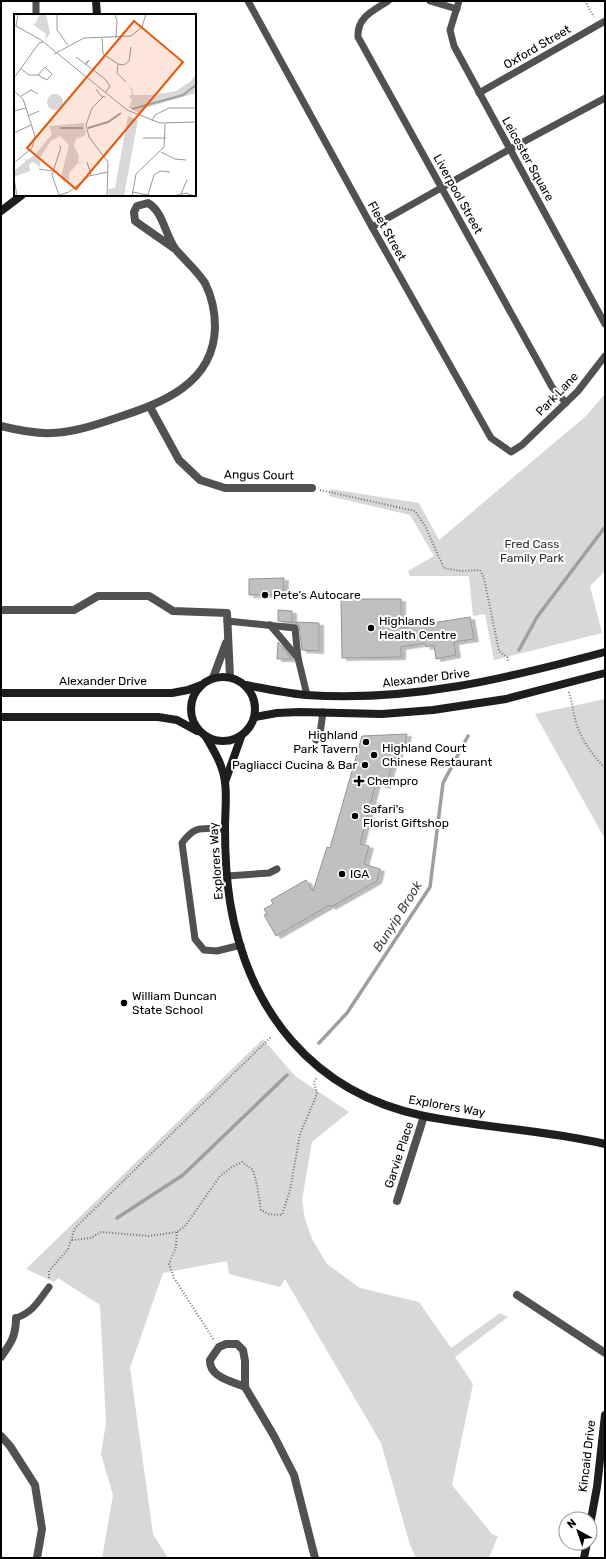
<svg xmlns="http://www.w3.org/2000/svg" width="606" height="1559" viewBox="0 0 606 1559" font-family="Rubik,sans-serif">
	<defs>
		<filter id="shadow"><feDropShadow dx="4.5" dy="2.5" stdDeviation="0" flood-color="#0004"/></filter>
	</defs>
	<rect width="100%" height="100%" fill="#fff"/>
	<g fill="#d8d8d8">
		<path d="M605 394V571L590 586 602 633 494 660 485 614 473 616 469 576H410L408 571 434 556 410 515 329 496 330 489 419 503 439 540 586 416Z"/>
		<path d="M605 699V839L535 714Z"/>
		<path d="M263 1039 295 1076 349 1112 312 1142 302 1200 305 1219 312 1239 327 1264 360 1288 419 1302 451 1348 500 1313 508 1317 455 1357 473 1384 452 1485 492 1534 498 1536 489 1558H416L410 1545 381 1443 285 1279 280 1287 229 1274 227 1261 163 1273 130 1368 153 1534 168 1558H102L113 1495 101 1454 106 1423 100 1305 58 1278 54 1282 26 1269Z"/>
	</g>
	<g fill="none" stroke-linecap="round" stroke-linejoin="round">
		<g stroke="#9f9f9f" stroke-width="3.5">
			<path d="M519 650 537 617 605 527"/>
			<path d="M319 1043 347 1013 430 887 443 783 468 736"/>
			<path d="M117 1218 183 1175 287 1075"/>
		</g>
	</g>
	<g fill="#c0c0c0" stroke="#959595" filter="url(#shadow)">
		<path d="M284 578 283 594 249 595V579Z"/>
		<path d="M341 599H401V628L470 617 474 639 454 642 456 655 436 659 434 645 426 647 425 643 401 647V657L342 658Z"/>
		<path d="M278 610 292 611V622L319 623V651L302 650 299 625 296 623 278 621Z"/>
		<path d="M278 642 292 659H277Z"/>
		<path d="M407 734 405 744 399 749 397 758 394 757 386 786 376 783 360 844 369 846 364 864 380 869 377 881 331 907 330 905 276 936 264 915 267 914 264 909 273 904 271 900 306 880 313 891 327 847 330 848 362 736Z"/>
	</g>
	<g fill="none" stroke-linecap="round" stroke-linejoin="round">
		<g stroke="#737373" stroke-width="2" stroke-dasharray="1 2" stroke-linecap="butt">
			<path d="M585 1 594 17"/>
			<path d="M320 490 415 511 425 526 444 568 460 571 480 570 484 578 499 651 507 657 508 661"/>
			<path d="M569 692C572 702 573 712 576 723 581 739 593 756 605 768"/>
			<path d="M177 1232 176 1247 169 1264 174 1278 214 1340"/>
			<path d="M72 1240 91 1238 101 1232 149 1236 177 1232 186 1225 220 1176 232 1167 242 1162 253 1170 257 1185 261 1210 269 1214 282 1215 290 1190 300 1134 317 1094 314 1082 317 1077"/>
			<path d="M49 1278V1271L68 1249 75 1228 271 1037"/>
		</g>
		<g stroke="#515151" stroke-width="7">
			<path d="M36 1V15"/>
			<path d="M248 1 372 227 491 438 511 452 522 445 578 391 605 356"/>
			<path d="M388 1C373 11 357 17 358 37L552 387 566 403"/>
			<path d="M430 1 457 9"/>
			<path d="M459 1 450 30 454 46 605 324"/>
			<path d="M479 93 605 21"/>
			<path d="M372 227 510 149 605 98"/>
			<path d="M227 621 295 628 298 658"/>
			<path d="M270 625 298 658 307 695"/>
			<path d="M316 740 320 734 323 712"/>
			<path d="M225 829C203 829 196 824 182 843L195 939 204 950 217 951 241 945"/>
			<path d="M227 876 269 873 277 869"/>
			<path d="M16 1318C33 1312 38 1302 49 1287"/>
		</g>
		<g stroke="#515151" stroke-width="8">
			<path d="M150 407 179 460 200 480 225 488H312"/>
			<path d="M1 426C17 430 35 434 52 433 75 432 95 425 116 418 162 403 214 384 215 327 215 312 212 297 205 283 198 272 186 261 177 251 165 237 164 212 148 203L137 206 134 212 135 221 175 249"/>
			<path d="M1 610H74L98 596H149L173 611 227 613 230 677"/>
			<path d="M213 678 226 643"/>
			<path d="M397 1201 424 1116"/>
			<path d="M517 1295 605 1353"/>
			<path d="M1 1357C11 1343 16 1336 16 1318"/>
			<path d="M245 1387C231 1381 209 1377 210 1360L219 1347 226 1344H237L243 1350 245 1361V1387L274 1436 294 1475 315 1558"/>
			<path d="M1 1436 10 1446 35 1485 42 1529 37 1558"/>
		</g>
		<g stroke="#1e1e1e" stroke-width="8">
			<path d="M96 1 97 15"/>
			<path d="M1 211 22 195"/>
			<circle cx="223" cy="709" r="32"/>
			<path d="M246 685C266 689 286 693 306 695 411 702 505 679 605 652"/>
			<path d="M1 693H172L188 690 201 685"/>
			<path d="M1 717H158L177 720 197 731"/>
			<path d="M255 717 277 713 300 712 382 714 433 710 506 699 605 673"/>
			<path d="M206 737C214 751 223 765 225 782 227 797 225 813 225 829 225 853 226 877 230 902 248 1011 313 1093 424 1116 484 1128 546 1130 605 1144"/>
			<path d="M225 782 241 737"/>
			<path d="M590 1525 597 1487 605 1415"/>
			<path d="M584 1558 587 1543"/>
		</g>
	</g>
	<g fill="#000" stroke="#fff" stroke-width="1.5">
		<circle cx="265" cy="595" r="4"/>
		<circle cx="371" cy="628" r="4"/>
		<circle cx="366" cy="742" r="4"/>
		<circle cx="374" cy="755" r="4"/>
		<circle cx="365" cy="765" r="4"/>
		<path d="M357 775h4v4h4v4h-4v4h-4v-4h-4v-4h4z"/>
		<circle cx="355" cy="816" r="4"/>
		<circle cx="342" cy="874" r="4"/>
		<circle cx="124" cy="1003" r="4"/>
	</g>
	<g text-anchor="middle" stroke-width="4" stroke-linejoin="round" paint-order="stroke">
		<g font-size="12" fill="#000" stroke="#fff">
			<text transform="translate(537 47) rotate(-30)" y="4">Oxford Street</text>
			<text transform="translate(528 159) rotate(61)" y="4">Leicester Square</text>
			<text transform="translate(458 194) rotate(61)" y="4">Liverpool Street</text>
			<text transform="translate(387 231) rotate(61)" y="4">Fleet Street</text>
			<text transform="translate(557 394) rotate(-46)" y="4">Park Lane</text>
			<text transform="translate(259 475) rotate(1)" y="4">Angus Court</text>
			<text transform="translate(426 678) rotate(-7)" y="4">Alexander Drive</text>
			<text x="103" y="685">Alexander Drive</text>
			<text transform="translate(216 861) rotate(-94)" y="4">Explorers Way</text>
			<text transform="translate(447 1106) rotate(10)" y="4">Explorers Way</text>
			<text transform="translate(399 1155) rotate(-72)" y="4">Garvie Place</text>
			<text transform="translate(587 1456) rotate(-83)" y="4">Kincaid Drive</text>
		</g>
		<g font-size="12" fill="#2f2f2f" stroke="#fff">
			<text x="532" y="548">Fred Cass<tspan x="532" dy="14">Family Park</tspan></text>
		</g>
		<g font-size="12" fill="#000" stroke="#fff" text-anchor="start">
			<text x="273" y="599">Pete's Autocare</text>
			<text x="379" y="625">Highlands<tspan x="379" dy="14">Health Centre</tspan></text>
			<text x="358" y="739" text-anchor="end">Highland<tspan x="358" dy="14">Park Tavern</tspan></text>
			<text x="382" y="752">Highland Court<tspan x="382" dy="14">Chinese Restaurant</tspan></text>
			<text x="357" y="769" text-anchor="end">Pagliacci Cucina &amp; Bar</text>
			<text x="367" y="785">Chempro</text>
			<text x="363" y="813">Safari's<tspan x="363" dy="14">Florist Giftshop</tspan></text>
			<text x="350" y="878">IGA</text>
			<text x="132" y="1000">William Duncan<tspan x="132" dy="14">State School</tspan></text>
		</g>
		<g font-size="13" font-style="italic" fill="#404040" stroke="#fff">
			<text transform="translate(397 916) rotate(-58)" y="5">Bunyip Brook</text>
		</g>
	</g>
	<g transform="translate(14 14)">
		<rect width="182" height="182" fill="#fff"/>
		<path d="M26 0H32L36 19 31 27 32 20 17 9 21 10ZM182 60V79L128 95 125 99 115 94 118 86 114 81 117 82 118 77 113 69 119 76V81H139L162 77 177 67ZM33 88a8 8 0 1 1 16 0a8 8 0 1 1-16 0ZM114 102 124 106 111 176 117 178 111 177 110 182H95L94 175 101 174ZM70 109 72 121 62 125 60 132 65 142 64 148 71 149H64L55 159V166L50 169 47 163 55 131 46 122 37 127 27 142 26 153 19 148 15 150 16 157 0 163V157L12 147 9 143 13 146 21 141 38 120 35 112Z" fill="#d8d8d8"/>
		<path fill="none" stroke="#9f9f9f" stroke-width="2" d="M118 95 169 81 182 71M46 114H69M74 114 94 108 107 99"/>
		<path fill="none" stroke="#999" stroke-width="1" d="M43 0V16L54 31M101 0 103 7 102 24M0 11 27 26 113 96 146 109 182 108M2 12 4 0M88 23 89 40 104 50 110 51 115 47 117 33M40 40 70 24 117 22 128 13 132 0M62 43 91 65 96 72 92 78M70 50 75 46 72 51M104 50 103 59 112 68M7 55 15 61H24L33 66 38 60 31 53 24 61M0 64 25 29 29 28M82 75 87 82 91 83M0 77 9 85 21 122 18 134 0 149M7 82 17 76 24 80M89 83 78 94 72 111 75 123 94 148 93 182M0 97 12 94M14 102 25 97M138 107 141 101 155 94H182M0 119 17 111M129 124H152M147 138 161 145 172 146M73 148 77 161M25 155 38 157M0 164 3 182M118 178 139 182M167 180 173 166M45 181 38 161 47 133 45 132M134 181 140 161 146 157 156 158M42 182 55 178 75 162 94 158M118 182 122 160 150 133 151 110M159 182 172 179 180 182"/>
		<path fill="#e8590c" fill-opacity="0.15" stroke="#e8590c" stroke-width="2" d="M120 7 169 48 62 175 13 134Z"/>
		<rect width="182" height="182" fill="none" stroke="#000" stroke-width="2"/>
	</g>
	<rect width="606" height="1559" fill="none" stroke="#000000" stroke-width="4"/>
	<g transform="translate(578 1531) rotate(320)"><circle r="19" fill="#ffffff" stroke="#999999"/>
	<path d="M0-3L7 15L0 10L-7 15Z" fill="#000000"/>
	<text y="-6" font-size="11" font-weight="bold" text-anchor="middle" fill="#000000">N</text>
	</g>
</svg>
